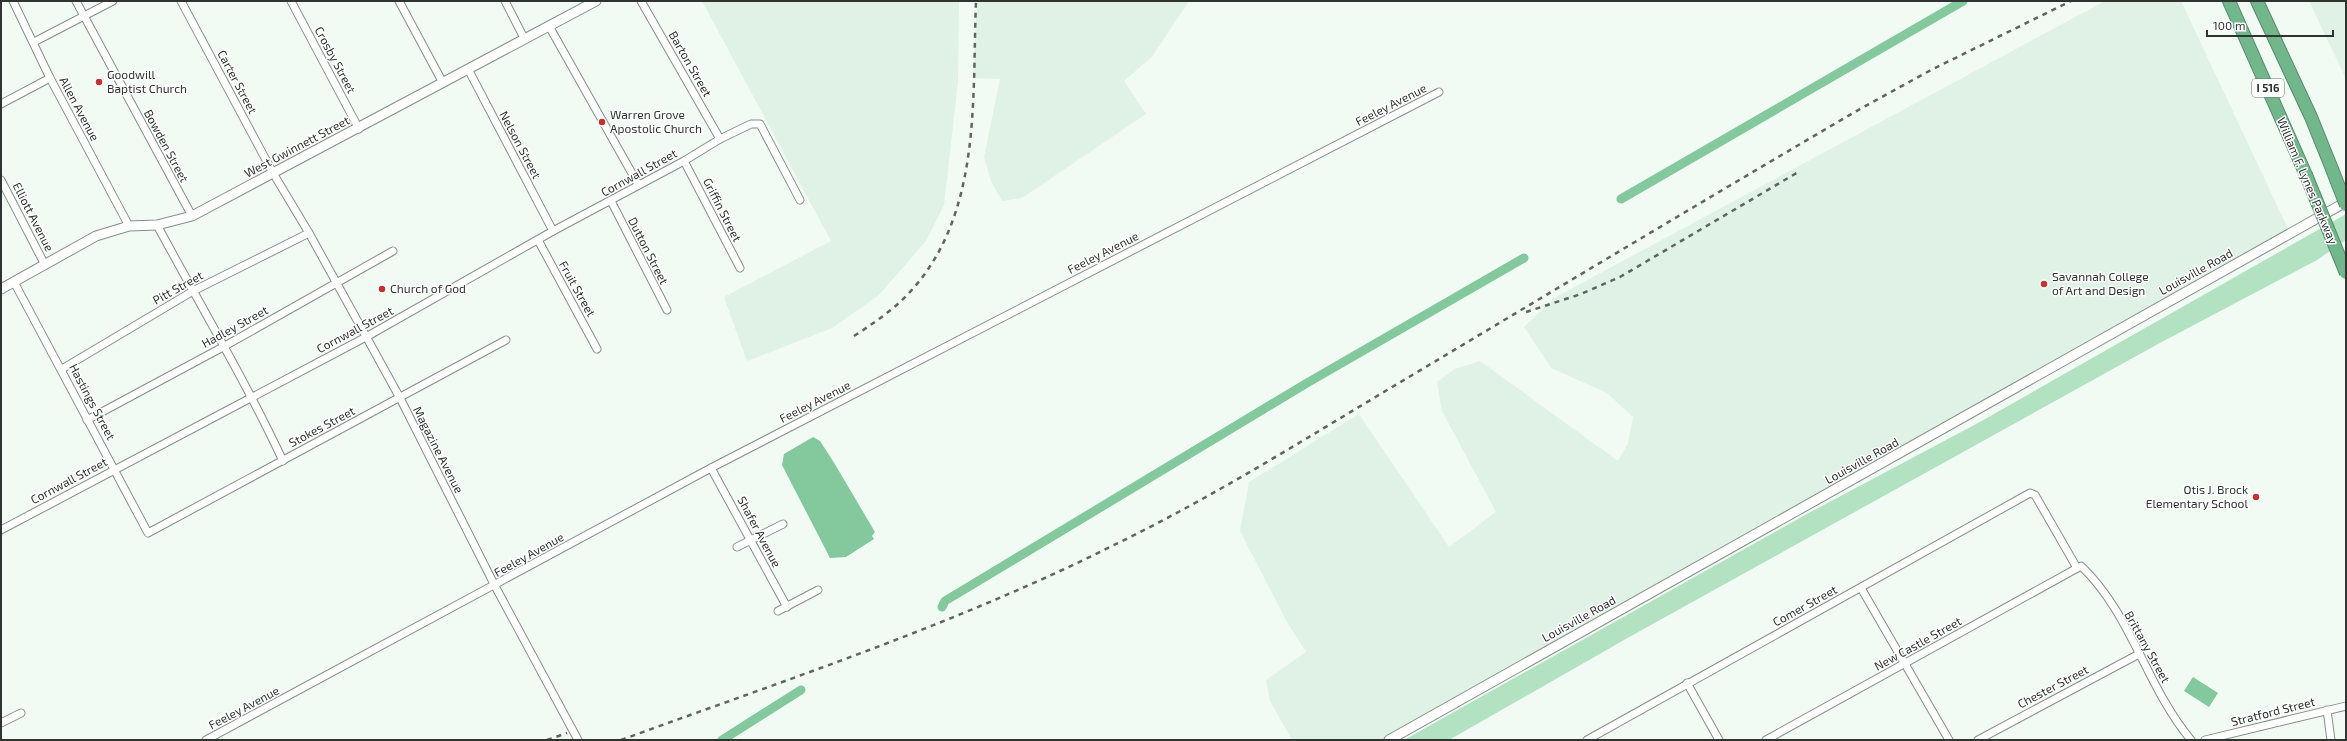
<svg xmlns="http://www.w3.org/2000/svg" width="2347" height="741" viewBox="0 0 2347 741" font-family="'Exo 2',sans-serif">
	<rect width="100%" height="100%" fill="#f1fbf4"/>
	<g fill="#e0f1e5">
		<path d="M702 1H959L958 82 944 205 926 241 879 295 832 328 747 361 724 297 831 241Z"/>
		<path d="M977 1H1189L1152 57 1124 81 1146 114 1022 198 1002 201 991 181 984 157 1000 79 973 78Z"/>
		<path d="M2105 1H2181L2290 233 1390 740H1292L1270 701 1266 680 1306 652 1287 622 1240 531 1249 482 1359 414 1449 547 1496 512 1442 411 1437 382 1455 369 1480 361 1618 461 1628 443 1633 417 1607 393 1551 368 1524 327 1554 298Z"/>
		<path d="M2309 1H2346V79Z"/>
	</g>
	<path fill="#b2e2c2" d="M2346 214V240L2317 260 2158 344 1631 636 1449 740H1404L1805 515 1978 423Z"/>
	<g fill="#83c99d">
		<path d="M813 437 820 441 833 461 875 532 872 536 874 539 846 557 830 558 782 465 784 454Z"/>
		<path d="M2193 677 2218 693 2209 707 2184 691Z"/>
	</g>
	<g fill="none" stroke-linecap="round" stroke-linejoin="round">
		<g stroke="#83c99d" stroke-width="9">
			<path d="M1621 199 1963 1"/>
			<path d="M942 607 945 601 1307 383 1524 258"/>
			<path d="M722 740 801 690"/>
		</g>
		<g stroke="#858f88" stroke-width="9">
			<g id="minor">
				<path d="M13 1 50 78 129 226"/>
				<path d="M76 1 192 216"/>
				<path d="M181 1 273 173 309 233 400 398 495 586 578 740"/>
				<path d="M291 1 359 129"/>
				<path d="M399 1 443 83"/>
				<path d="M505 1 524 38"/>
				<path d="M641 1 720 139"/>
				<path d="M549 26 638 184"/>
				<path d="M34 42 113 1"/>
				<path d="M468 69 553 231"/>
				<path d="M1 104 50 78"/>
				<path d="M684 161 740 268"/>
				<path d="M1 180 45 265"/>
				<path d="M611 201 667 310"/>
				<path d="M157 225C199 303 245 380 283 461"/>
				<path d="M538 240 597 349"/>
				<path d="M14 282 148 533 506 340"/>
				<path d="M62 369 193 291 309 233"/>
				<path d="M87 420 223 347 393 251"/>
				<path d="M711 468 787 607"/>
				<path d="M1 530 366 337 553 231 684 161 720 139 751 124H760L800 200"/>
				<path d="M737 547 783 524"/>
				<path d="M1861 588 1949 740"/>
				<path d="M778 611 818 590"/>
				<path d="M1687 683 1719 740"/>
				<path d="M2327 710 2331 740"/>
				<path d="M1 723 21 713"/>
				<path d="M206 740 711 468 1439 92"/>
				<path d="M1587 740 2030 493 2035 495 2077 568"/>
				<path d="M1766 740 2081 566C2131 613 2147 688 2191 740"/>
				<path d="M1978 740 2139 654"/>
				<path d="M2205 740 2346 706"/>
			</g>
		</g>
		<g stroke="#858f88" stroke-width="11">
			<g id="secondary">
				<path d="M1 289 96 236 129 226 157 225 192 216 596 1"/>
				<path d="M1389 740 2346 202"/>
			</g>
		</g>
		<g stroke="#5a896c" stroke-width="14">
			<g id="motorway">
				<path d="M2229 1 2306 175"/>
				<path d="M2257 1 2311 117 2332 169"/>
			</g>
		</g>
		<use href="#minor" stroke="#fff" stroke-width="7"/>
		<use href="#secondary" stroke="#fff" stroke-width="9"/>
		<use href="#motorway" stroke="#71b78b" stroke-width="12"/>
		<g stroke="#5f6561" stroke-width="2.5" stroke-dasharray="5 5" stroke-linecap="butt">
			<path d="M1526 312 1581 294 1620 277 1800 171"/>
			<path d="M854 336C874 323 893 310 909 293 982 215 972 100 976 1"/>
			<path d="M547 740 567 733"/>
			<path d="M621 740C788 679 957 624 1116 544 1219 494 1316 432 1414 374 1563 285 1711 196 1860 109L1931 70 2071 1"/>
		</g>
		<g stroke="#5a896c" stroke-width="14" stroke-linecap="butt">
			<g id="motorway-bridge">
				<path d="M2332 169 2346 205"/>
				<path d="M2306 175 2346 273"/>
			</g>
		</g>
		<use href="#motorway-bridge" stroke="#71b78b" stroke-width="12"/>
	</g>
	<g fill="#c13233" stroke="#fff" stroke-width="1.5">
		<circle cx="99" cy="82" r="4"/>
		<circle cx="602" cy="122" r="4"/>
		<circle cx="2044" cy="284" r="4"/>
		<circle cx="382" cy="289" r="4"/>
		<circle cx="2256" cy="497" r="4"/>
	</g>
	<g text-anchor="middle" stroke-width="3" stroke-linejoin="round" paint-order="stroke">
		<rect fill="#fff" stroke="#6d706f" stroke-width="1" x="2252" y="79" width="32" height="18" rx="3"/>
		<g font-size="11" font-weight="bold" fill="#2f3331">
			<text x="2268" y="92">I 516</text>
		</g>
		<g font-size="12" fill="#2f3331" stroke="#fff">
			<text transform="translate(335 60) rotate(62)" y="4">Crosby Street</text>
			<text transform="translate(690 64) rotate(60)" y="4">Barton Street</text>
			<text transform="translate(237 82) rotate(62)" y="4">Carter Street</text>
			<text transform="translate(1391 105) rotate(-27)" y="4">Feeley Avenue</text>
			<text transform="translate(79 109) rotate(62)" y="4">Allen Avenue</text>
			<text transform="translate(520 145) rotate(62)" y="4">Nelson Street</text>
			<text transform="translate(166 146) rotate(62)" y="4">Bowden Street</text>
			<text transform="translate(297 147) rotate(-28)" y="4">West Gwinnett Street</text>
			<text transform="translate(639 173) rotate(-29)" y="4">Cornwall Street</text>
			<text transform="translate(2307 181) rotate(67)" y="4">William F. Lynes Parkway</text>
			<text transform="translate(722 210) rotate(63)" y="4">Griffin Street</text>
			<text transform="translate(33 217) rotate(63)" y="4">Elliott Avenue</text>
			<text transform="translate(648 251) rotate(63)" y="4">Dutton Street</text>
			<text transform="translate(1103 253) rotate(-27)" y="4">Feeley Avenue</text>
			<text transform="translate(2196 272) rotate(-29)" y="4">Louisville Road</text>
			<text transform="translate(178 288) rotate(-29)" y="4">Pitt Street</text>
			<text transform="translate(577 289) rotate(61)" y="4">Fruit Street</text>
			<text transform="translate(235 327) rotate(-29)" y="4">Hadley Street</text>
			<text transform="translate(355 330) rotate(-28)" y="4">Cornwall Street</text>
			<text transform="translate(92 402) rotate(62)" y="4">Hastings Street</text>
			<text transform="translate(815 402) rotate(-27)" y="4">Feeley Avenue</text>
			<text transform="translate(322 427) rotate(-28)" y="4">Stokes Street</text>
			<text transform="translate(438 450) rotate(63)" y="4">Magazine Avenue</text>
			<text transform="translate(1862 461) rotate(-29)" y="4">Louisville Road</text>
			<text transform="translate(69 481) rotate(-28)" y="4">Cornwall Street</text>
			<text transform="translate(759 532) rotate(62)" y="4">Shafer Avenue</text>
			<text transform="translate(529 555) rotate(-29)" y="4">Feeley Avenue</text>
			<text transform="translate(1805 606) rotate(-29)" y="4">Comer Street</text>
			<text transform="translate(1579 619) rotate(-29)" y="4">Louisville Road</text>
			<text transform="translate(1918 644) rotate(-29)" y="4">New Castle Street</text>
			<text transform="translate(2147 647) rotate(61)" y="4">Brittany Street</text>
			<text transform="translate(2053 687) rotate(-28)" y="4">Chester Street</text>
			<text transform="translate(244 708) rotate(-28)" y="4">Feeley Avenue</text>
			<text transform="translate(2273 712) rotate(-14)" y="4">Stratford Street</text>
		</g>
		<g font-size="12" fill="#2f3331" stroke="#fff" text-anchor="start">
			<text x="107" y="79">Goodwill<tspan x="107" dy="14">Baptist Church</tspan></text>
			<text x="610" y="119">Warren Grove<tspan x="610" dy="14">Apostolic Church</tspan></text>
			<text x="2052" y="281">Savannah College<tspan x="2052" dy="14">of Art and Design</tspan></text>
			<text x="390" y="293">Church of God</text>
			<text x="2248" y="494" text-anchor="end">Otis J. Brock<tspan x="2248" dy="14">Elementary School</tspan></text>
		</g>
	</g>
	<rect width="2347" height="741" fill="none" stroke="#2f3331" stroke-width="4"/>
	<path d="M2207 30v6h126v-6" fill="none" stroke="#2f3331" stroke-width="2"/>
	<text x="2213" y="30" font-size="12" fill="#2f3331" stroke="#ffffff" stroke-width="3" paint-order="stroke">100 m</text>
</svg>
